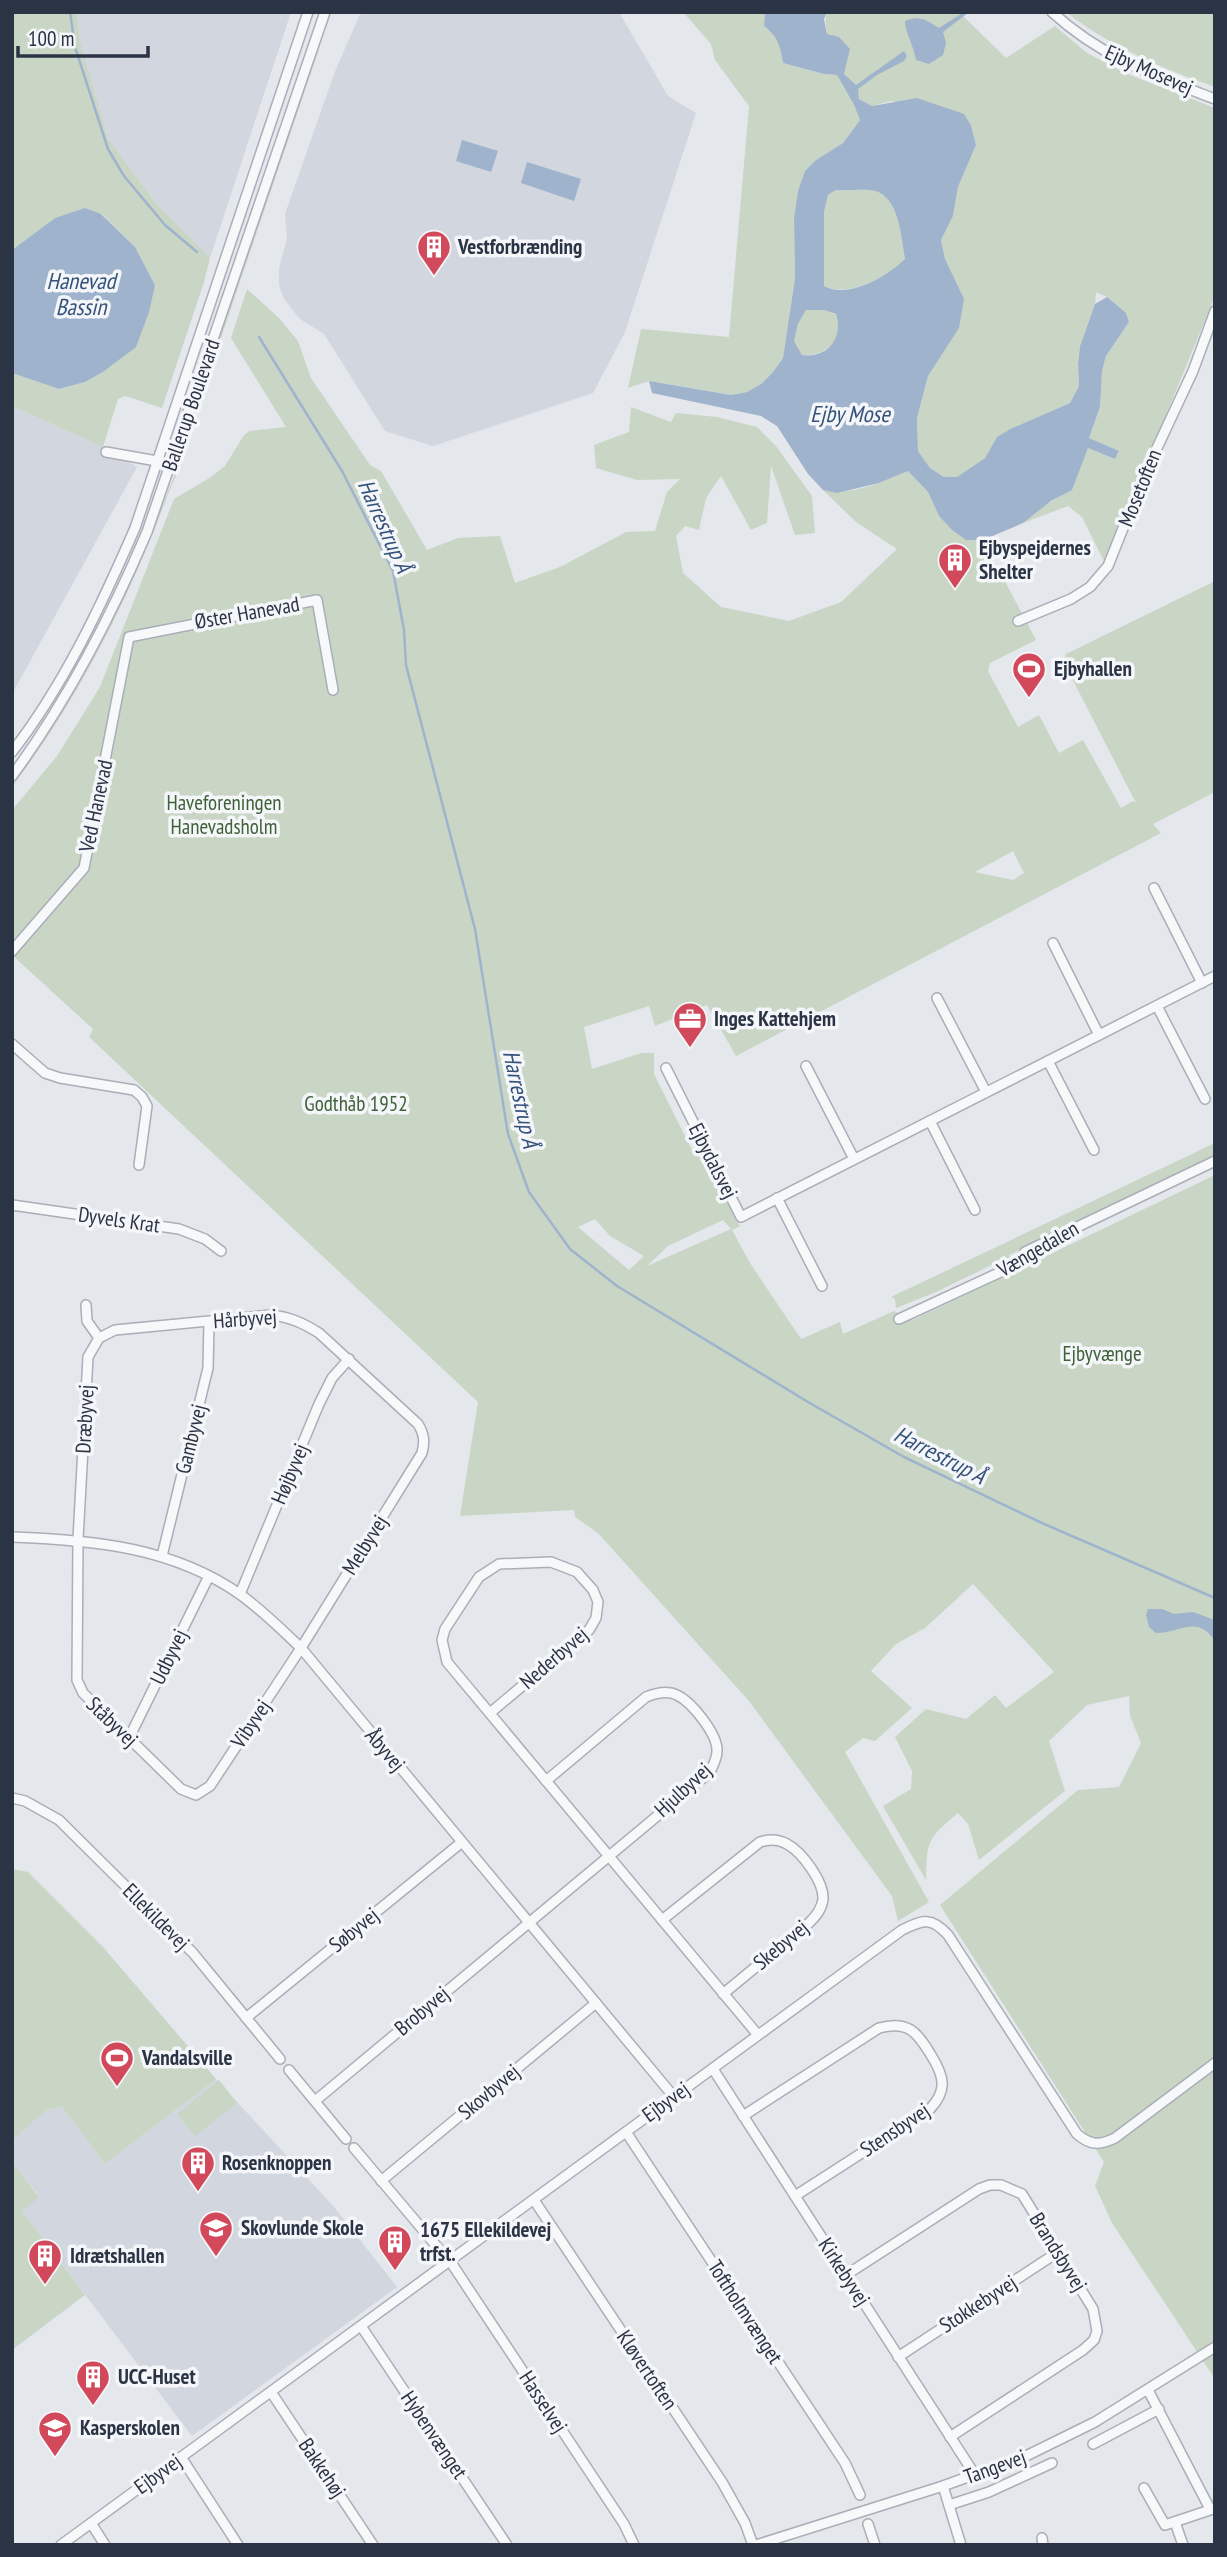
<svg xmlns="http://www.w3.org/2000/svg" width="1227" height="2557" viewBox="0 0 1227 2557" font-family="'PT Sans Narrow',sans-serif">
	<rect width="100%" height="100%" fill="#e4e7ec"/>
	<g fill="#d2d6de">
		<path d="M77 12H291L210 258 155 202 108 138 80 41Z"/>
		<path d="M365 12H619L668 96 696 113 625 332 593 393 433 446 385 431 324 334 300 319 284 299 279 285V268L287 239 285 214 334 74 359 16Z"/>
		<path d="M12 406 103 447 137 467 12 694Z"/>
		<path d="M216 2079 334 2207 397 2287 192 2436 21 2210 39 2196 12 2161V2141L46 2110 62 2107 105 2164Z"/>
	</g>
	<g fill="#c9d6c5" fill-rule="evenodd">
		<path d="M12 12H77L80 41 108 138 155 202 210 258 204 282 162 408 125 396 118 399 103 447 12 406V373L59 389 85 382 103 372 135 347 155 285 135 247 102 214 55 218 12 250Z"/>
		<path d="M683 12H765L764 26C778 37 780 46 783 63L824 74 837 75 854 105 860 120 843 143 816 160 794 219 795 278 783 358 773 372 761 384 747 392 731 395 649 381 628 388 641 329 729 337 749 106 715 60 711 44Z"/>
		<path d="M827 12H959L1006 58 1055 26 1087 53 1125 73 1215 108V296L1105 563 1082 517 1068 506 1023 523 1034 512 1072 489 1088 448 1115 459 1119 452 1089 438 1100 407 1102 371 1106 356 1129 322 1107 297 1096 292 1095 304 1080 346 1078 364 1079 386 1070 403 1010 429 997 437 985 458 957 477H944L930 468 918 451 917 418 928 376 959 327 963 299 945 259 941 240 953 216 958 187 976 145 971 125 964 114 891 101 872 106 859 99C856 86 852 85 845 75 836 64 821 26 827 12Z"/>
		<path d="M1066 12H1215V87C1163 69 1109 46 1066 12Z"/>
		<path d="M319 49 221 338 219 337 306 79Z"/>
		<path d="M836 190C848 191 864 188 875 191 900 198 901 239 905 260 885 277 850 298 824 286V212L828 195Z"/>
		<path d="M247 289 279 318 298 341 311 378 370 465 381 471 427 550 458 538 500 536 515 583 560 567 626 532 655 531 667 492 680 479 637 480 596 468 594 445 629 432 631 407 671 422 676 413 717 417 757 427 776 446 812 496 815 533 795 535 771 466 767 523 751 530 721 476 706 498 699 530 685 526 676 536 683 573 721 607 789 621 841 602 897 549 856 522 823 490C852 496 882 482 908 471L928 492 939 516 966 540H983L1036 640 990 663 988 671 1018 727 1039 715 1059 753 1083 740 1121 808 1133 801 1136 803 1063 661 1066 654 1215 581V792L1153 824 1161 833 736 1056 707 1005 655 1026 649 1006 584 1027 592 1069 641 1053H654V1074L692 1150 703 1155 740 1226 732 1230 750 1263 801 1339 840 1322 843 1334 894 1311 913 1320 1215 1175V2379L1112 2223 1095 2186 1104 2162 940 1905 1078 1790 1119 1787 1141 1743 1130 1716 1129 1696 1087 1705 1049 1741 1065 1791 979 1860 968 1824 958 1813C927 1839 927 1840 926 1880L883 1806 911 1789 912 1771 895 1737 926 1709 966 1719 995 1695 1006 1708 1054 1672 973 1584 925 1628 896 1644 871 1671 912 1708 875 1741 863 1738 845 1752 929 1902 898 1921 892 1896 749 1701 598 1533 575 1517 574 1510 460 1516 478 1402 89 1037 93 1029 12 955V810L57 756 100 687 174 499 211 477 225 466 244 435 250 431 286 427 231 338ZM1013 851 1024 873 1013 880 975 872ZM595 1219 610 1236 644 1256 629 1270 578 1227ZM723 1220 731 1229 647 1266 668 1246Z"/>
		<path d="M806 310H824L836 315C837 318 840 322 840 326 840 345 819 357 802 355L794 341 798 324Z"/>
		<path d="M192 432C185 455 176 475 167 497 128 601 79 698 12 787V784L79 683 103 639 139 563Z"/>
		<path d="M1215 1143V1158L1009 1255 1012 1262 1007 1264 1004 1259 936 1292 896 1308 895 1299 891 1297Z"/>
		<path d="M12 1869 28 1872 102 1946 216 2079 105 2164 62 2107 46 2110 12 2141Z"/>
		<path d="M219 2080 237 2103 195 2136 177 2114Z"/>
		<path d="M12 2161 39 2197 22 2211 85 2295 12 2350Z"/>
	</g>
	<g fill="#9fb4cc" fill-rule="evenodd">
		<path d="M765 12H827L824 19 827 34 839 37 850 49 844 74 856 85 904 51 907 56 904 61 877 75 858 89 859 99 872 106 917 98 964 114 971 125 976 145 958 187 953 216 941 240 945 259 964 299 959 328 928 376 917 418 918 451 930 468 944 477H957L985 458 997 437 1010 429 1070 403 1079 386 1078 364 1080 346 1095 304 1107 297 1126 313 1129 322 1106 356 1102 371 1100 407 1089 438 1119 451 1115 459 1088 448 1072 490 1051 501 1023 523 983 540H966L952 530 939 516 928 492 908 471 879 483 837 493 823 490 808 474 777 426 761 416 652 393 649 381 731 395 747 392 761 384 773 372 783 358 795 278 794 219 798 191 805 171 816 160 843 143 860 120 854 105 837 75 824 74 783 63C780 46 778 37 764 26ZM836 190C848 191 864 188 875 191 900 198 901 239 905 259 886 277 849 299 824 286V212L828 195ZM806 310H824L836 314C844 338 827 359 802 355L794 341 798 324Z"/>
		<path d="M964 12H969L943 32 946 43 943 55 929 64 916 60C914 47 905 32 905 21 920 15 926 20 939 28Z"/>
		<path d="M462 140 498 151 491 172 456 161Z"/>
		<path d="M527 162 581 179 574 201 521 183Z"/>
		<path d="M85 208 101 214 135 247 155 285 149 312 136 347 103 372 85 382 59 389 12 373V250L55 218Z"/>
		<path d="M1148 1609H1162L1174 1614 1193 1612 1215 1620V1641C1197 1614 1181 1633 1156 1633L1149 1627 1146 1615Z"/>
	</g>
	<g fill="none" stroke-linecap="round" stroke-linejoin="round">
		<g stroke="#9fb4cc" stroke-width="2.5">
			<path d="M70 12 75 47 108 149 124 176 165 225 197 252"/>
			<path d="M259 337 342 471 393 571 404 630 406 665 475 929 508 1134 529 1192 570 1249 617 1286 808 1402 904 1457 1042 1523 1215 1598"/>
		</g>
		<g stroke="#a9aeb7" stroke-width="12">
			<g id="minor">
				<path d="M1052 12C1101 57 1155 76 1215 99"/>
				<path d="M106 452 157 461"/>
				<path d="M1018 621 1071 599 1090 587 1108 566 1143 478 1193 371 1215 311"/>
				<path d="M12 752C64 685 101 606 135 528L308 12"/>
				<path d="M12 776C68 700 110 619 147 532L325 12"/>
				<path d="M1154 888 1202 983"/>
				<path d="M1053 943 1099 1035"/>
				<path d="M12 951 84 868 129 637 317 600 333 690"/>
				<path d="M937 998 986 1092"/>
				<path d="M1157 1006 1205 1099"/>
				<path d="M12 1044 45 1073 60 1078 134 1090 142 1097 147 1106 139 1165"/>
				<path d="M1048 1061 1094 1150"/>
				<path d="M806 1066 854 1159"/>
				<path d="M666 1068 741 1217 1215 976"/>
				<path d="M930 1121 975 1210"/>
				<path d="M777 1198 822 1286"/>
				<path d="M12 1205 179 1229 205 1239 221 1251"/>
				<path d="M86 1305 87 1321 99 1338"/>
				<path d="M271 1315C290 1317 303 1323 319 1333L418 1424C424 1434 425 1441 422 1453L301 1648 210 1786 196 1795 181 1789 83 1693 77 1680 78 1539 88 1357 99 1338 115 1330Z"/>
				<path d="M899 1319 1018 1264 1025 1252 1215 1161"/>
				<path d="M12 1537C93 1540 173 1547 241 1595 263 1611 282 1630 301 1648L674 2097"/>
				<path d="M162 1556 208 1368 209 1322"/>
				<path d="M240 1594 319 1404 332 1378 349 1359"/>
				<path d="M490 1713 589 1630 596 1618 598 1602 593 1590 577 1572 551 1562 499 1564 479 1577 445 1629 442 1640 447 1662 758 2035"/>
				<path d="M129 1738 209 1576"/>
				<path d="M12 1798 25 1801 59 1820 193 1953 280 2059"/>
				<path d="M662 1920 760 1842C769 1839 778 1839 787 1844 802 1852 824 1882 823 1899 822 1909 816 1916 809 1923L723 1994"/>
				<path d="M246 2018 462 1842"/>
				<path d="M713 2069 975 2475"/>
				<path d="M289 2070 346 2139"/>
				<path d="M315 2101 710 1772C713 1765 717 1759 717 1751 718 1735 692 1702 677 1695 667 1690 656 1693 646 1697L546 1781"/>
				<path d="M743 2116 879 2028C908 2020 917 2032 931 2055 944 2076 948 2090 930 2109L795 2196"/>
				<path d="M626 2132 845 2463 860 2495"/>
				<path d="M354 2148 439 2249"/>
				<path d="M381 2181 596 2003"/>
				<path d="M534 2200 722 2482 745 2523 753 2545"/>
				<path d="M450 2261 624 2524 634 2545"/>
				<path d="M846 2275 979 2189 990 2185H1001L1022 2194 1093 2309 1097 2331 1094 2340 1083 2350 950 2437"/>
				<path d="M361 2326 507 2545"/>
				<path d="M898 2357 1058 2252"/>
				<path d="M1148 2390 1210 2509"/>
				<path d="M271 2392 373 2545"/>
				<path d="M1093 2444 1159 2409"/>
				<path d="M181 2457 238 2545"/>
				<path d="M943 2486 961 2545"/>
				<path d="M1144 2488 1165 2525 1213 2509"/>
				<path d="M949 2505 989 2492 1052 2463"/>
				<path d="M1175 2522 1183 2545"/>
				<path d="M91 2523 105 2545"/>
				<path d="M868 2524 875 2545"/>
				<path d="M1042 2538 1043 2545"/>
				<path d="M61 2545 902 1930C923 1920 931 1916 948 1935L1077 2134C1090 2145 1099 2146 1115 2138L1215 2063"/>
				<path d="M756 2545 943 2486 1028 2455 1095 2422 1215 2347"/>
			</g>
		</g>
		<use href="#minor" stroke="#f7f8fa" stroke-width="9"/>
	</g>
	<defs>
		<g id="building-pin" transform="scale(1.75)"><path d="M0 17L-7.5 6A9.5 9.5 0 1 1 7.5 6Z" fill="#d1495b" stroke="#f4f6f9"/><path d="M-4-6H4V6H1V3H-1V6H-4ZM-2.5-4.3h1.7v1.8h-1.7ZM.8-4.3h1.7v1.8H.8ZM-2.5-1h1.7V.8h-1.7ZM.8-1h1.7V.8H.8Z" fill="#fff"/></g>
		<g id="stadium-pin" transform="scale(1.75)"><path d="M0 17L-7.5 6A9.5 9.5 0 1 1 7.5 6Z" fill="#d1495b" stroke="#f4f6f9"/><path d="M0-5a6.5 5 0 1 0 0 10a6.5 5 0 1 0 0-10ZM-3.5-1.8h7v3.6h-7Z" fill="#fff"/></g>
		<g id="office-pin" transform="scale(1.75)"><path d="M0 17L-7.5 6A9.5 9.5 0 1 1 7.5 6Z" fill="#d1495b" stroke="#f4f6f9"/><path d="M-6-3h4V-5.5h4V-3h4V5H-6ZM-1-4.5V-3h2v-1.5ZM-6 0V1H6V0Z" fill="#fff"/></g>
		<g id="school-pin" transform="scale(1.75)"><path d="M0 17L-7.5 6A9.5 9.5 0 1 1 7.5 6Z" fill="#d1495b" stroke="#f4f6f9"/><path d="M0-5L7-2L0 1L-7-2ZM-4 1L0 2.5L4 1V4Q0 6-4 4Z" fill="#fff"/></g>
	</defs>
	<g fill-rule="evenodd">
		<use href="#building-pin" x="434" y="247"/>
		<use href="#building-pin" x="955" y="560"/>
		<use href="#stadium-pin" x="1029" y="669"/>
		<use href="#office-pin" x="690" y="1019"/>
		<use href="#stadium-pin" x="117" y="2058"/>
		<use href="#building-pin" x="198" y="2163"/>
		<use href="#school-pin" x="216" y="2228"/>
		<use href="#building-pin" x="395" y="2242"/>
		<use href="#building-pin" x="45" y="2256"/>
		<use href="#building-pin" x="93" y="2377"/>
		<use href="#school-pin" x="55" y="2428"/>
	</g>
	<g text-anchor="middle" stroke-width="7" stroke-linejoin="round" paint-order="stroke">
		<g font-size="21" fill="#2b3445" stroke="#f4f6f9">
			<text transform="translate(1149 70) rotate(24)" y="7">Ejby Mosevej</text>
			<text transform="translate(191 405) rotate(-71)" y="7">Ballerup Boulevard</text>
			<text transform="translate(1140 488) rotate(-68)" y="7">Mosetoften</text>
			<text transform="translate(247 613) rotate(-10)" y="7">Øster Hanevad</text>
			<text transform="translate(96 806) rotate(-78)" y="7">Ved Hanevad</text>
			<text transform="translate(713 1161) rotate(63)" y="7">Ejbydalsvej</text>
			<text transform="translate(119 1220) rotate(8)" y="7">Dyvels Krat</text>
			<text transform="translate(1038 1249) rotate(-30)" y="7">Vængedalen</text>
			<text transform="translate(245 1319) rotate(-4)" y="7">Hårbyvej</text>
			<text transform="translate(85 1419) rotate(-87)" y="7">Dræbyvej</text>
			<text transform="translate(191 1439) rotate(-76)" y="7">Gambyvej</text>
			<text transform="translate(290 1474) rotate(-67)" y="7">Højbyvej</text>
			<text transform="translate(365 1545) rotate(-58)" y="7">Melbyvej</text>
			<text transform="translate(169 1657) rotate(-64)" y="7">Udbyvej</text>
			<text transform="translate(554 1658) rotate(-41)" y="7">Nederbyvej</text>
			<text transform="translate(112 1722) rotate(44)" y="7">Ståbyvej</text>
			<text transform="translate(251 1724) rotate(-56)" y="7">Vibyvej</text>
			<text transform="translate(385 1750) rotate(50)" y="7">Åbyvej</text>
			<text transform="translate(683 1790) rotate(-43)" y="7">Hjulbyvej</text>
			<text transform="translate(156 1917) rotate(45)" y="7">Ellekildevej</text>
			<text transform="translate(354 1930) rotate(-39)" y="7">Søbyvej</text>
			<text transform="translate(781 1945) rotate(-40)" y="7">Skebyvej</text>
			<text transform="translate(422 2011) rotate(-40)" y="7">Brobyvej</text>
			<text transform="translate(489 2092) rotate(-40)" y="7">Skovbyvej</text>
			<text transform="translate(666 2102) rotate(-36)" y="7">Ejbyvej</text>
			<text transform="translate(895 2130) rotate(-34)" y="7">Stensbyvej</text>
			<text transform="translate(1058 2252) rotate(58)" y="7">Brandsbyvej</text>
			<text transform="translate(844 2272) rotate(57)" y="7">Kirkebyvej</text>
			<text transform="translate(978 2304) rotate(-33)" y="7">Stokkebyvej</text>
			<text transform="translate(745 2312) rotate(57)" y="7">Toftholmvænget</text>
			<text transform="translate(647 2370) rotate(56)" y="7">Kløvertoften</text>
			<text transform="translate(543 2402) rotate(57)" y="7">Hasselvej</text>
			<text transform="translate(434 2435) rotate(56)" y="7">Hybenvænget</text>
			<text transform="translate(995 2467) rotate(-20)" y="7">Tangevej</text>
			<text transform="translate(322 2468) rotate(56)" y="7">Bakkehøj</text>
			<text transform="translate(158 2474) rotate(-36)" y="7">Ejbyvej</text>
		</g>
		<g font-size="21" font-weight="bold" fill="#2b3445" stroke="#f4f6f9" text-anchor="start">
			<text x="458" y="254">Vestforbrænding</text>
			<text x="979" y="555">Ejbyspejdernes<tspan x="979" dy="24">Shelter</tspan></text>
			<text x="1054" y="676">Ejbyhallen</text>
			<text x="714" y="1026">Inges Kattehjem</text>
			<text x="142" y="2065">Vandalsville</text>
			<text x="222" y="2170">Rosenknoppen</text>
			<text x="241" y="2235">Skovlunde Skole</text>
			<text x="420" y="2237">1675 Ellekildevej<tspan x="420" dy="24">trfst.</tspan></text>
			<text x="70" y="2263">Idrætshallen</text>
			<text x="118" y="2384">UCC-Huset</text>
			<text x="80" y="2435">Kasperskolen</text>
		</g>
		<g font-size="21" fill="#3f6138" stroke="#f4f6f9">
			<text x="224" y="810">Haveforeningen<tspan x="224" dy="24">Hanevadsholm</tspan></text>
			<text x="356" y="1111">Godthåb 1952</text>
			<text x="1102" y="1361">Ejbyvænge</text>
		</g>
		<g font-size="23" font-style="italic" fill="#34527a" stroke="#f4f6f9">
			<text x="81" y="289">Hanevad<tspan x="81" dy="26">Bassin</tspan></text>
			<text x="850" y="422">Ejby Mose</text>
			<text transform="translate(385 526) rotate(66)" y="8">Harrestrup Å</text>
			<text transform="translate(521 1099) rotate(78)" y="8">Harrestrup Å</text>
			<text transform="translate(940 1455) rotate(27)" y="8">Harrestrup Å</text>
		</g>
	</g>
	<rect width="1227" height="2557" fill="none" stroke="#2b3445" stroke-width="28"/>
	<path d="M18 46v10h130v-10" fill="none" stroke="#2b3445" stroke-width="3.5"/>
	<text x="28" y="46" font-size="21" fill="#2b3445" stroke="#f4f6f9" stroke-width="5" paint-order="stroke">100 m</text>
</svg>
